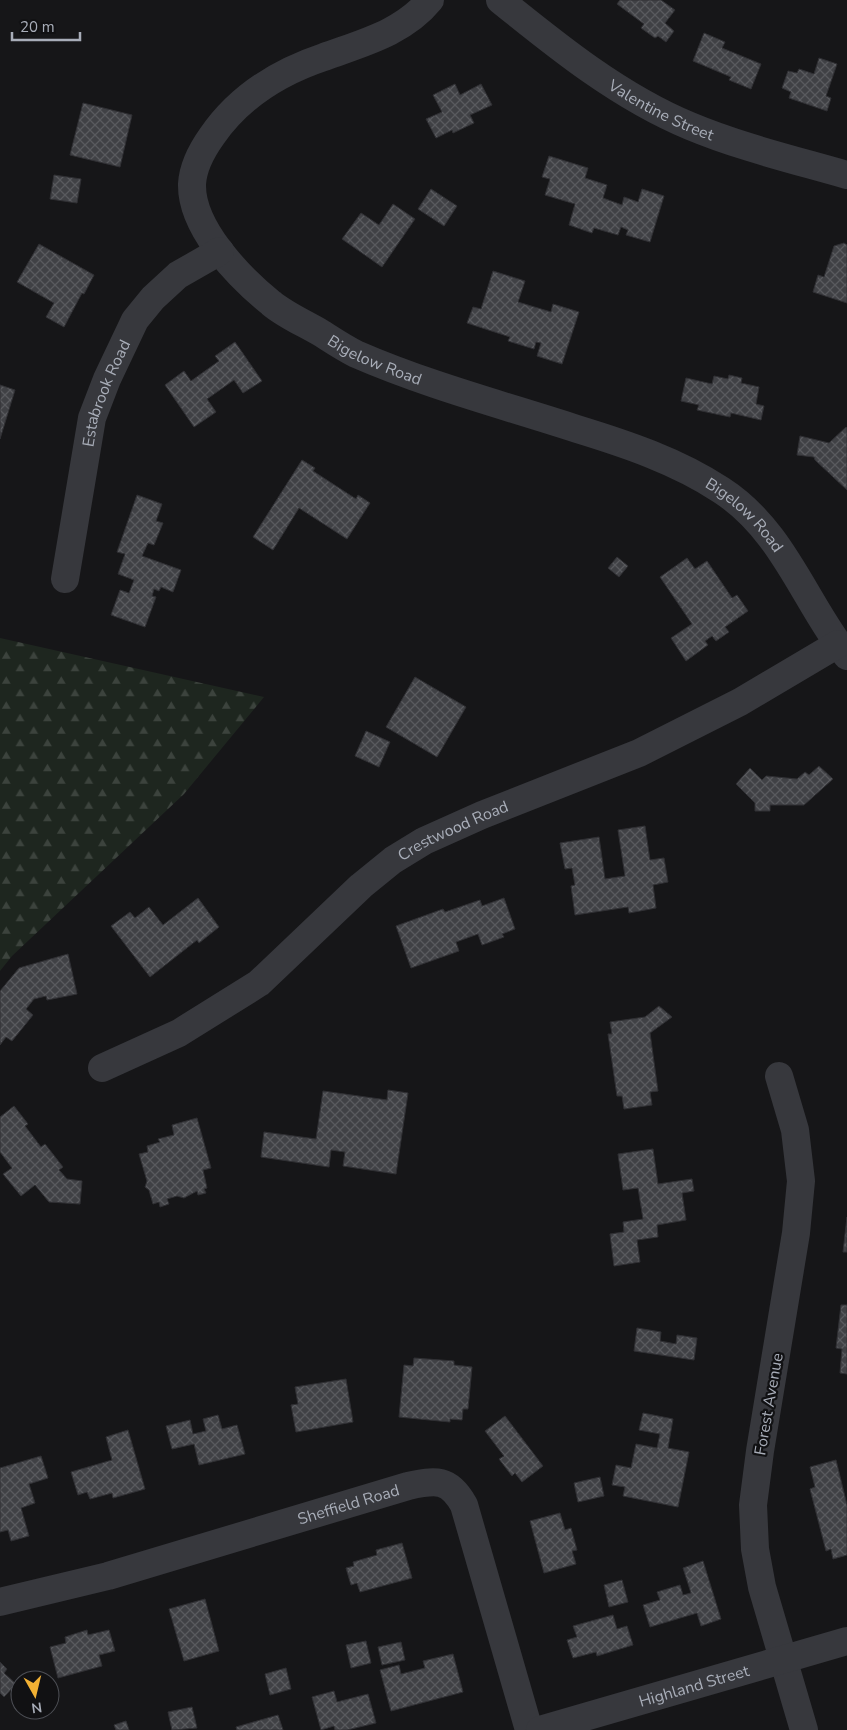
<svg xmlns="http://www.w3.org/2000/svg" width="847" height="1730" viewBox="0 0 847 1730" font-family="'Nunito Sans',sans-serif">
	<defs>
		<pattern id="forest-firs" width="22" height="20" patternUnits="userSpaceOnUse" patternTransform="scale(1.25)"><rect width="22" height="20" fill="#1e261f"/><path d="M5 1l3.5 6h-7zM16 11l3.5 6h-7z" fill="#3c433d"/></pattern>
		<pattern id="building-cross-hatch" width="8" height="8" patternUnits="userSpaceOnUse" patternTransform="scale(1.25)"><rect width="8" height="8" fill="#404145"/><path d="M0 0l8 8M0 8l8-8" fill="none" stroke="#595a5e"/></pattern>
	</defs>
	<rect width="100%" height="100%" fill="#161618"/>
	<path fill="url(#forest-firs)" d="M0 638 264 697 184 794 12 956 0 971Z"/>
	<g fill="url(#building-cross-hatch)" stroke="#303034">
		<path d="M620 0H661L675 10 665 23 674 31 666 42 658 36 655 38 641 28 644 24 617 4Z"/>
		<path d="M704 33 725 42 722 48 761 64 751 89 729 80 731 77 693 61Z"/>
		<path d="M819 58 837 64 826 96 831 98 827 111 789 98 791 92 782 88 788 71 797 73 799 69 814 74Z"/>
		<path d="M455 84 460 95 481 84 492 105 470 115 474 123 453 133 452 130 436 138 426 119 442 112 433 95Z"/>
		<path d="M83 103 132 115 120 167 70 155Z"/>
		<path d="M549 156 588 168 585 178 607 185 603 198 622 205 624 197 638 202 642 189 664 196 650 242 626 235 628 230 621 227 618 235 594 228 592 233 569 225 575 204 545 195 550 179 542 177Z"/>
		<path d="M54 175 81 179 77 203 50 199Z"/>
		<path d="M431 189 457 206 444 226 418 209Z"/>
		<path d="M393 204 415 219 382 267 342 239 361 213 379 225Z"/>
		<path d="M844 243 847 245V303L813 292 818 275 824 277 834 246Z"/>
		<path d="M39 244 94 275 84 294 82 293 64 327 46 317 54 303 17 282Z"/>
		<path d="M493 271 525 281 518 302 551 312 553 304 579 312 562 364 537 356 541 343 536 342 534 349 508 341 510 337 467 323 473 307 481 309Z"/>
		<path d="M235 342 262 381 243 393 234 380 207 399 216 412 194 427 165 385 184 371 191 381 219 361 215 356Z"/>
		<path d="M729 375 742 378 741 383 759 387 756 404 764 406 761 420 731 413 730 417 697 410 699 405 681 401 686 378 712 384 714 376 728 379Z"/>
		<path d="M0 385 15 390 0 439Z"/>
		<path d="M846 427 847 428V490L815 460 814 457 797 455 800 436 829 443Z"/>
		<path d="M302 460 315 468 313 471 356 499 358 495 370 503 347 539 299 508 273 550 253 537Z"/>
		<path d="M137 495 162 504 156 521 163 523 154 545 148 543 142 556 181 570 173 592 161 587 159 591 154 589 152 596 156 597 145 627 111 615 120 590 129 593 134 580 118 574 125 554 117 552Z"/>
		<path d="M617 557 628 566 619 577 608 568Z"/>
		<path d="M687 558 695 569 707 561 732 598 737 595 748 611 725 627 729 632 716 641 712 636 705 641 708 645 686 661 671 638 692 624 660 577Z"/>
		<path d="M415 677 466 707 437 757 386 727Z"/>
		<path d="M366 731 390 742 379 767 355 756Z"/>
		<path d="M819 766 833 779 804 805H770V811H755V803L736 784 750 768 762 780 766 776 797 779 805 772 809 775Z"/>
		<path d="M645 826 650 860 664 858 668 882 653 885 656 908 629 913 628 907 575 915 571 886 575 885 572 868 565 869 560 843 599 837 605 879 625 876 618 830Z"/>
		<path d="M198 898 219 927 199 943 197 940 150 977 111 926 130 912 135 918 149 907 163 925Z"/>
		<path d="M504 898 515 929 502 934 504 937 482 945 478 934 456 942 459 951 411 968 396 926 443 909 445 912 480 900 482 906Z"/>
		<path d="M68 954 77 994 47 1000 46 996 34 999 26 1009 33 1015 12 1041 6 1037 0 1045V991L19 968Z"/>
		<path d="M659 1006 672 1017 650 1033 658 1091 650 1092 652 1105 624 1109 622 1096H617L608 1034H612L610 1022 645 1017Z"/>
		<path d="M388 1090 408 1093 396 1174 343 1166 345 1152 331 1150 329 1167 261 1157 264 1132 316 1139 323 1091 387 1100Z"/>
		<path d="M14 1106 28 1124 25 1126 41 1147 45 1144 63 1167 59 1170 67 1179 82 1181 80 1204 49 1202 35 1185 21 1196 3 1174 12 1168 0 1152V1117Z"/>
		<path d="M197 1118 211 1168 203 1170 207 1188 204 1189 206 1193 198 1195 197 1191 184 1198 177 1196 167 1199 169 1204 160 1207 159 1202 153 1204 149 1190 145 1187 147 1181 139 1154 148 1152 147 1146 160 1142 158 1139 174 1135 172 1125Z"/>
		<path d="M653 1149 658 1184 692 1179 694 1191 682 1193 686 1220 657 1225 658 1237 637 1240 640 1262 614 1266 610 1234 624 1232 623 1222 643 1219 638 1188 623 1190 618 1154Z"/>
		<path d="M847 1217V1252H843Z"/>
		<path d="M841 1305H847V1374L840 1373 842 1349 836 1348Z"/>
		<path d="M637 1328 661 1332 660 1341 676 1344 677 1335 697 1338 694 1360 634 1351Z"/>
		<path d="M414 1358 454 1361V1365L472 1367 468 1409H463L462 1420 450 1419V1422L399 1417 404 1365 413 1366Z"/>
		<path d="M346 1379 353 1422 296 1432 291 1405 298 1404 295 1387Z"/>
		<path d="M643 1413 673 1419 668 1448 689 1452 678 1507 623 1496 625 1487 612 1485 616 1465 631 1468 636 1444 657 1448 660 1434 639 1430Z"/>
		<path d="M218 1415 222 1429 237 1425 245 1454 199 1465 194 1444 172 1449 166 1426 190 1420 193 1434 206 1431 203 1419Z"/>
		<path d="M505 1416 543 1466 522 1482 515 1473 512 1476 499 1459 504 1456 485 1431Z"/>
		<path d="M128 1430 145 1489 113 1498 112 1493 90 1499 87 1492 78 1495 71 1472 112 1460 106 1437Z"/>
		<path d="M41 1456 48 1478 29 1484 35 1503 21 1508 29 1536 11 1541 8 1530 0 1532V1468Z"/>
		<path d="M836 1460 847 1505V1555L833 1559 831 1549 826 1551 810 1489 815 1487 810 1467Z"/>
		<path d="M600 1477 604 1496 578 1502 574 1483Z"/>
		<path d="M560 1513 565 1530 571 1528 577 1550 572 1551 576 1564 544 1573 530 1521Z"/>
		<path d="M402 1543 412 1578 360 1592 357 1583 351 1585 346 1568 354 1566 353 1562 377 1555 376 1550Z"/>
		<path d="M703 1561 721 1619 701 1626 697 1613 650 1627 643 1605 660 1600 657 1592 680 1585 683 1595 691 1593 683 1568Z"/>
		<path d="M622 1580 628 1602 609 1607 604 1585Z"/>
		<path d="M205 1599 219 1651 184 1661 169 1609Z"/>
		<path d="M613 1615 617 1629 627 1626 633 1645 597 1656 596 1652 573 1658 567 1640 577 1637 573 1626Z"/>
		<path d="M87 1630 88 1635 109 1630 115 1651 99 1655 102 1666 58 1678 50 1647 66 1643 65 1637Z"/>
		<path d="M366 1641 371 1663 351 1668 346 1645Z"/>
		<path d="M401 1642 405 1660 382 1665 378 1647Z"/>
		<path d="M453 1654 463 1692 391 1711 380 1670 399 1665 401 1674 425 1668 423 1661Z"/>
		<path d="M0 1662 7 1669 4 1673 16 1684 4 1697 0 1693Z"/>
		<path d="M286 1668 291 1689 270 1695 265 1674Z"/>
		<path d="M334 1691 337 1702 368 1694 376 1723 347 1730H335L334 1726 321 1730 312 1697Z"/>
		<path d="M192 1707 197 1728 172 1730 168 1712Z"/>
		<path d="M278 1715 283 1730H237L236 1727Z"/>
		<path d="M126 1721 129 1730H116L114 1725Z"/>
	</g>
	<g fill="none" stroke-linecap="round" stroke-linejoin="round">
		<g stroke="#37383d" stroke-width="28">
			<path id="s1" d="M430 0C403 33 362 43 324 57 279 72 239 97 212 136 202 150 193 167 192 184 191 228 239 277 271 303 285 315 304 323 321 333 332 340 344 348 356 354 427 385 503 405 577 429 626 444 677 461 721 490 783 530 804 601 847 656"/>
			<path id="s2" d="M500 0C558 47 620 97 690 126 740 147 795 160 847 175"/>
			<path id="s3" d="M65 579 92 418 107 379 135 320 153 298 178 275 220 251"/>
			<path id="s4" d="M102 1068 179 1033 259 983 361 886 393 860 424 841 482 815 639 753 740 702 838 644"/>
			<path d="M779 1076 795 1130 801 1181 796 1233 760 1451 753 1505 755 1549 762 1587 804 1730"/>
			<path id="s5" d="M0 1602 108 1576 408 1486C436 1480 449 1478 464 1505L529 1730"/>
			<path id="s6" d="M540 1730 847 1641"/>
		</g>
	</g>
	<g text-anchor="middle" stroke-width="4.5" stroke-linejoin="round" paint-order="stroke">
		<g font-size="16" fill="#a8adb8" stroke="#111113">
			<text dy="6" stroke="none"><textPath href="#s2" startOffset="196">Valentine Street</textPath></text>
			<text dy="6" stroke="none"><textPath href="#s1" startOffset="580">Bigelow Road</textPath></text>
			<text dy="6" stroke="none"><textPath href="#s3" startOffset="191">Estabrook Road</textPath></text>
			<text dy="6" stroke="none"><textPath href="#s1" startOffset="985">Bigelow Road</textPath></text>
			<text dy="6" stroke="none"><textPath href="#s4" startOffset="428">Crestwood Road</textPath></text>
			<text transform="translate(768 1404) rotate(-80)" y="6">Forest Avenue</text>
			<text dy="6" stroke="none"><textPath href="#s5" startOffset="362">Sheffield Road</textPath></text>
			<text dy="6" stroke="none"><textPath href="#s6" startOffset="160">Highland Street</textPath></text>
		</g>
	</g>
	<g transform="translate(35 1695) rotate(172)"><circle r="24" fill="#111113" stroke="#4d4f55"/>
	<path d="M0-4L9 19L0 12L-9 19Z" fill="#f2b134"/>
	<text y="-8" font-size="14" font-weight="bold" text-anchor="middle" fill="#a8adb8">N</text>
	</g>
	<path d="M12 32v8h68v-8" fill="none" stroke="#a8adb8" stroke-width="2.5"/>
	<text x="20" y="32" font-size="15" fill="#a8adb8" stroke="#111113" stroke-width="4" paint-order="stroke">20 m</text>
</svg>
